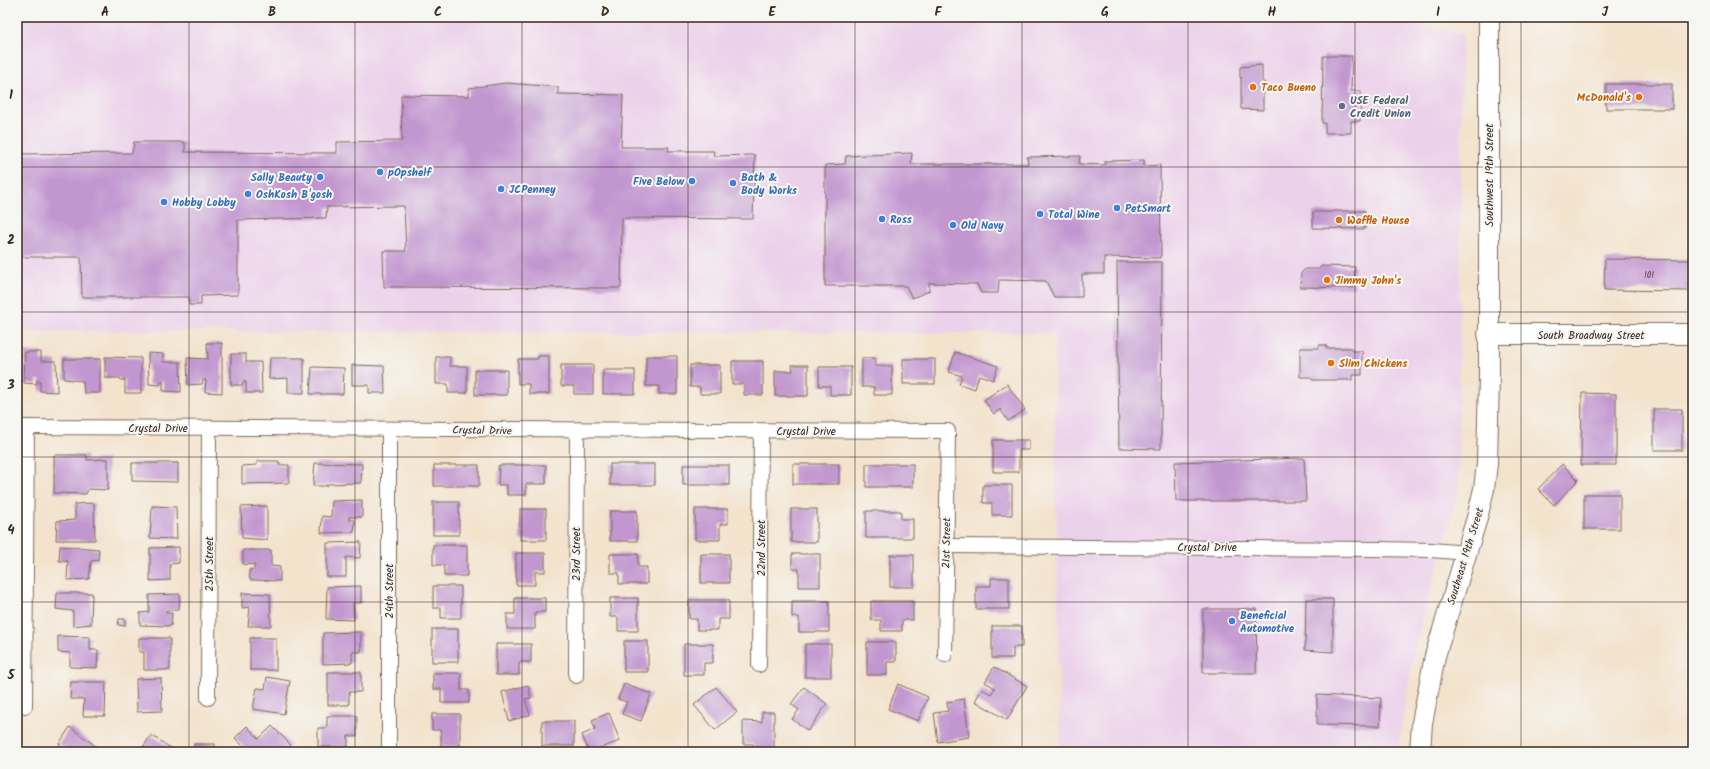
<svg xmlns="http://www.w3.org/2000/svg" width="1710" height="769" viewBox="0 0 1710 769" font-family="Kalam,sans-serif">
	<rect width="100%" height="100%" fill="#f6f6f2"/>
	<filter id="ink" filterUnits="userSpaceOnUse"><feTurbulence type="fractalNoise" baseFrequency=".025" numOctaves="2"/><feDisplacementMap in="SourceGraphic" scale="8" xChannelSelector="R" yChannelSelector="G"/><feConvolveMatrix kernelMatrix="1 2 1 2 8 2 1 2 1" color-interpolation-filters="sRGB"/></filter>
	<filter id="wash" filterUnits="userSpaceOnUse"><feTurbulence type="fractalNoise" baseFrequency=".012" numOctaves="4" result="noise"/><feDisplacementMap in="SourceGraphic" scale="16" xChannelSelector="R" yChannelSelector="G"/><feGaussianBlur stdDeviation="0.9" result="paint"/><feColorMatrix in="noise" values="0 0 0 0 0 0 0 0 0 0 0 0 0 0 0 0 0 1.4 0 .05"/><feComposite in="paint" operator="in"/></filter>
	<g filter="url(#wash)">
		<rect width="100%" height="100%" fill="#f3e3cd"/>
		<path fill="#ecd1ea" d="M17 17H1373L1462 34 1458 495 1415 647 1397 752H1060L1054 333 17 331Z"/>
		<g id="blocks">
			<g fill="#c297d0">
				<path d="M1323 56H1352L1351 91H1361L1360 121H1351V133H1325V123H1322Z"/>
				<path d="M1262 65V81L1265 83V91L1263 90V110L1241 109V78H1242L1240 77V67Z"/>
				<path d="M506 83 558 87V94L623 95 621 147H669L668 151H714L713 156 755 155 753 219 622 218 621 288 384 287 383 251H406L404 206 327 207 326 218 238 220V295L201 296V305H189V297H82L81 257H17V154L132 153 134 142H185V152L337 153V142L402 141 401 95 469 96V88Z"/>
				<rect x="1606" y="84" width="66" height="25"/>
				<path d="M912 153 911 164H1028L1027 157 1080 156 1079 164 1105 165V161L1144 160V166L1160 165 1161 258 1104 257V274H1082V297H1054L1046 281 999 280 998 293H981L977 284 929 283V291L912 298 906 286H825V165L845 164 846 156Z"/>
				<path d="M1333 211H1365V229L1313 228V212H1333Z"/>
				<path d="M1605 259 1692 260V291L1604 290Z"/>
				<path d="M1117 262H1162L1161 449 1119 448Z"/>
				<path d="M1321 266 1355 267 1354 288 1300 287 1301 273 1305 269H1319Z"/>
				<path d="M207 343H222V393L205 392 206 380H203L202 384 188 385 187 358 208 359Z"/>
				<path d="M1319 345H1326V348H1352V351H1362V375H1352V380H1313L1310 377H1300V348H1319Z"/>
				<path d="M25 352H41V361H56L57 392 40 391V380H37V384L24 383Z"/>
				<path d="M955 352 998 366 993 380 979 375 975 389 959 384 962 376 949 372Z"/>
				<path d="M148 353 163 354V362H180L181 392 163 391V381H161L160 385 149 384Z"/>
				<path d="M231 354H246V362H261L262 393H246V382H243V385H231Z"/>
				<path d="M538 356H549V394H529V384H518V359H538Z"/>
				<path d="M646 356H677V394H659V386H646Z"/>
				<path d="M105 357 141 358V393H125V380H120V378H105Z"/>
				<path d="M436 357H450V366H467V393H448V384H436Z"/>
				<path d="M270 358H304V393H288V378L269 379Z"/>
				<path d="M862 358H875V366H892V395H874V387H862Z"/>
				<path d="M64 359H100V393H84L83 381 64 379Z"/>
				<rect x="903" y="359" width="32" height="25"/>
				<path d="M732 361H763V395H744V384H732Z"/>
				<path d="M352 365 384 366 385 393H369V385H352Z"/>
				<path d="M561 365H593V394H574V386H561Z"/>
				<path d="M690 365H720V394H700V387H690Z"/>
				<path d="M792 365H808V396H775V371H793Z"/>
				<path d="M312 367 344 368 343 394H310Z"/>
				<path d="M819 367H851V395H830V386H819Z"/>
				<rect x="475" y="370" width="32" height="25"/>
				<rect x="603" y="370" width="32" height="24"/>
				<path d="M1007 384 1025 410 1008 421 1000 409 994 414 984 400Z"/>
				<path d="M1582 393 1616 394V465H1581Z"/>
				<rect x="1654" y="409" width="28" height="41"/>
				<path d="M993 440H1029V450H1019V472H993Z"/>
				<path d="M54 455H87V460L108 459V490L88 489 86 494 54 493Z"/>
				<path d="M1304 458 1306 501H1176L1175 462Z"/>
				<path d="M257 461H279V465H289V483L242 484V466L257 465Z"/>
				<path d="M132 463H178V482L132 481Z"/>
				<path d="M315 463 362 464 361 483 327 484V486H313Z"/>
				<rect x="610" y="464" width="45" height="21"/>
				<rect x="793" y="464" width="46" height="20"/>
				<rect x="866" y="464" width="47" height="23"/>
				<path d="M1562 464 1578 480 1554 505 1538 489Z"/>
				<rect x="434" y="465" width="45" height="21"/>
				<path d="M499 465H546V484H526V495H507V485H498Z"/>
				<rect x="683" y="465" width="46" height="20"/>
				<path d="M983 485H1012V515H992V503H983Z"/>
				<rect x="1584" y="494" width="36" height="35"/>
				<path d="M362 500V517H349V520H355L354 532 321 533 322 516 331 517 332 501Z"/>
				<rect x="433" y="502" width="26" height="33"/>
				<path d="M94 503 95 540H56L57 521 75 520V504Z"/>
				<path d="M152 506 176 507 177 539 150 538Z"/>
				<path d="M267 506V540L242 538 241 507Z"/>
				<rect x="520" y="509" width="26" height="31"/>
				<path d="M695 509H728V524H720V540H695Z"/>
				<rect x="791" y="509" width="26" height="33"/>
				<rect x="610" y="511" width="27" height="30"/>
				<path d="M866 511H901V519H913V538H866Z"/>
				<path d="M361 542 360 558 346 557V577H327V543Z"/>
				<path d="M433 545H467V576H444V565H433Z"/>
				<path d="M60 546 99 549 98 560 91 561 89 579 67 580 68 561H59Z"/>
				<path d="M179 547V563L170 564V580L150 581V548Z"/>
				<path d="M243 550H271V566L280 567V581L250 580 249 570 254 569 255 565 243 564Z"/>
				<path d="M516 553H545V572H535V585H516Z"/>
				<path d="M610 554H638V567H647V584H619V573H610Z"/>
				<rect x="701" y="554" width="28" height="29"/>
				<path d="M792 554H820V587H799V569H792Z"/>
				<rect x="890" y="555" width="24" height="32"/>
				<path d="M991 578H1009V609H976V586H991Z"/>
				<path d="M361 586V603H353L354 620 326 619 327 587Z"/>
				<path d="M433 586H461V618H441V608H433Z"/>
				<path d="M57 593H92L91 624 73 626V611L56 609Z"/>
				<path d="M242 593 270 594 271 626H248L250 607 242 608Z"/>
				<path d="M180 594 179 610H166V613H172L171 626 140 625V613L149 612V595Z"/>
				<path d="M515 598H545V612H535V629H507V614H515Z"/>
				<path d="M610 598H638V631H618V617H610Z"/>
				<path d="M1306 599H1333V652L1305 650Z"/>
				<path d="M689 600H729V619H718V630H697V619H689Z"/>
				<path d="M792 601H829V632H799V617H792Z"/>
				<path d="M871 601H913V620H902V631H881V620H871Z"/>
				<path d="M1203 609H1257L1256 673H1203Z"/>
				<path d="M119 619H125V626L118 625Z"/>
				<path d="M992 626H1022V647H1013V658H992Z"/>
				<rect x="432" y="629" width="26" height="33"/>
				<path d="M361 632V652H352V663L323 664V633Z"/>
				<path d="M58 636 90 637V650H98L97 668 70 667V653L58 652Z"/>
				<path d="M139 638H170V670H144V652H139Z"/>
				<rect x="250" y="638" width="26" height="32"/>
				<rect x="624" y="641" width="24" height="31"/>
				<path d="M867 642H896V662H887V675H867Z"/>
				<path d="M496 644H531V662H519V675H496Z"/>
				<path d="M684 644H713V663H704V675H684Z"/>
				<rect x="805" y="644" width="26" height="33"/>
				<path d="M994 667 1027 686 1007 720 975 701 982 689 991 694 995 688 985 682Z"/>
				<path d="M328 672H361V692H349V705H328Z"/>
				<path d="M433 673H461V690H469V703H441V689H433Z"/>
				<path d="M267 677 290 681 284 714 253 709 257 688 265 689Z"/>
				<path d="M161 678 162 711 137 712 136 679Z"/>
				<path d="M71 682H106L105 716H83L84 699H70Z"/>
				<path d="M624 684 651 694 641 721 622 714 627 702 618 699Z"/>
				<path d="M898 684 928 697 918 721 888 709Z"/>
				<path d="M528 685 531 698 525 699 530 715 509 721 502 692Z"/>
				<path d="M716 687 737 712 715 730 694 705Z"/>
				<path d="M804 687 827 704 808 731 792 719 799 710 791 704Z"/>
				<path d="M1317 695 1381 698 1380 726 1317 725Z"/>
				<path d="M964 699 969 737 938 742 934 713 948 711 947 702Z"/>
				<path d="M762 712H774V752H753V744H743V721L762 722Z"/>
				<path d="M609 713 620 741 589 752 582 735 595 729 592 720Z"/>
				<path d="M432 714H460V746H441V730H432Z"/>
				<path d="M327 716H357V736H348V747H318V728H327Z"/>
				<rect x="542" y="721" width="32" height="25"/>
				<path d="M247 726 259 739 272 726 291 745 284 752H249L235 738Z"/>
				<path d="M70 727 97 747 94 752H70L59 744Z"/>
				<path d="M151 735 177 752H140Z"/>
				<rect x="194" y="744" width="21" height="8"/>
			</g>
		</g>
	</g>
	<g filter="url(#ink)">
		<use href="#blocks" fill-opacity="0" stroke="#7b6b5b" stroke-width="1"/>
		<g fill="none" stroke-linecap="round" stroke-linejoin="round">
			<g stroke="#7b6b5b" stroke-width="16">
				<g id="minor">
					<path d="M17 427 948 431 945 655"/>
					<path d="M946 546 1376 549 1431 550 1468 553"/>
					<path d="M759 665 761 431"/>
					<path d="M576 676 577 431"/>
					<path d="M208 698 209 429"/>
					<path d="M25 706 27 427"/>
					<path d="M389 752V429"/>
				</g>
			</g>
			<g stroke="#7b6b5b" stroke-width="22">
				<g id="secondary">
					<path d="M1488 334H1693"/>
					<path d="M1420 752 1422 723 1435 656 1477 518 1484 489 1487 464 1489 377V17"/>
				</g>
			</g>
			<use href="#minor" stroke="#fff" stroke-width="14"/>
			<use href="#secondary" stroke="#fff" stroke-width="20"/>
		</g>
	</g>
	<path fill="none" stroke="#3b2a1e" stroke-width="1" stroke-opacity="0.55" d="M189 17V752M355 17V752M522 17V752M688 17V752M855 17V752M1022 17V752M1188 17V752M1355 17V752M1521 17V752M17 167H1693M17 312H1693M17 457H1693M17 602H1693"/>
	<g fill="#e8710a" stroke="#f6f6f2" stroke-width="1.5">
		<circle cx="1253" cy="87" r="4"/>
		<circle cx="1639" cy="97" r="4"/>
		<circle cx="1339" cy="220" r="4"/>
		<circle cx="1327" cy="280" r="4"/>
		<circle cx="1331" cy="363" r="4"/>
	</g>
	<circle fill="#5c6f8a" stroke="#f6f6f2" stroke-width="1.5" cx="1342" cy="106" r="4"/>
	<g fill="#3f7fe0" stroke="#f6f6f2" stroke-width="1.5">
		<circle cx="380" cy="172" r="4"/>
		<circle cx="320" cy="177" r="4"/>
		<circle cx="692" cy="181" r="4"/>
		<circle cx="733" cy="183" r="4"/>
		<circle cx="501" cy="189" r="4"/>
		<circle cx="248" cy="194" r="4"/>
		<circle cx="164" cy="202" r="4"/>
		<circle cx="1117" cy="208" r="4"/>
		<circle cx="1040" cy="214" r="4"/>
		<circle cx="882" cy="219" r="4"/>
		<circle cx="953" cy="225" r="4"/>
		<circle cx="1232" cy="621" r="4"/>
	</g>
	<g text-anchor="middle" stroke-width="4" stroke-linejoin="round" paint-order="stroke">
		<g font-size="9" fill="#5d454a">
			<text x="1649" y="278">101</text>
		</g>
		<g font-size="11" font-weight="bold" fill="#c56008" stroke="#f6f6f2" text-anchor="start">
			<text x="1261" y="91">Taco Bueno</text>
			<text x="1631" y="101" text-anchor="end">McDonald's</text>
			<text x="1347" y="224">Waffle House</text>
			<text x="1335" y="284">Jimmy John's</text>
			<text x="1339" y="367">Slim Chickens</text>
		</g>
		<g font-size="11" font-weight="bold" fill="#4e5e75" stroke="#f6f6f2" text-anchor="start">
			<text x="1350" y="104">USE Federal<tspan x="1350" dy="13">Credit Union</tspan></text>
		</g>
		<g font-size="11" font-weight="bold" fill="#366cbe" stroke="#f6f6f2" text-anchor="start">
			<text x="388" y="176">pOpshelf</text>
			<text x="312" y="181" text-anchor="end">Sally Beauty</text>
			<text x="741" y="181">Bath &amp;<tspan x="741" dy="13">Body Works</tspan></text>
			<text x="684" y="185" text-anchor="end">Five Below</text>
			<text x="509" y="193">JCPenney</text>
			<text x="256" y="198">OshKosh B'gosh</text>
			<text x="172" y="206">Hobby Lobby</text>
			<text x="1125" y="212">PetSmart</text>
			<text x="1048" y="218">Total Wine</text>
			<text x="890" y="223">Ross</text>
			<text x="961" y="229">Old Navy</text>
			<text x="1240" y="619">Beneficial<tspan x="1240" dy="13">Automotive</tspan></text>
		</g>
		<g font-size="11" fill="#3b2a1e" stroke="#f6f6f2">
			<text transform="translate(1489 175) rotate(-90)" y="4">Southwest 19th Street</text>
			<text x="1591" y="339">South Broadway Street</text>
			<text x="158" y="432">Crystal Drive</text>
			<text transform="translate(482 430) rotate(1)" y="4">Crystal Drive</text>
			<text x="806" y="435">Crystal Drive</text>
			<text transform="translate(946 543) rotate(-89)" y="4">21st Street</text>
			<text x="1207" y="551">Crystal Drive</text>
			<text transform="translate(761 548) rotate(-90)" y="4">22nd Street</text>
			<text transform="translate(576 554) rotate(-90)" y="4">23rd Street</text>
			<text transform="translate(1465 556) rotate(-73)" y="4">Southeast 19th Street</text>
			<text transform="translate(209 564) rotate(-90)" y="4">25th Street</text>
			<text transform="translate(389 591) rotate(-90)" y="4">24th Street</text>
		</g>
	</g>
	<rect width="1710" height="769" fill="none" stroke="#f6f6f2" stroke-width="44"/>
	<rect x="22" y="22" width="1666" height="725" fill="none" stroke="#3b2a1e" stroke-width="1.5"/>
	<g font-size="13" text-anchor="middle" font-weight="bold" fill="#3b2a1e">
		<text x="105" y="16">A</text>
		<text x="272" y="16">B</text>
		<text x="438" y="16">C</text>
		<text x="605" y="16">D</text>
		<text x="772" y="16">E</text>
		<text x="938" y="16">F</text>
		<text x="1105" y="16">G</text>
		<text x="1272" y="16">H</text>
		<text x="1438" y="16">I</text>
		<text x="1605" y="16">J</text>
		<text x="11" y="99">1</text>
		<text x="11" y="244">2</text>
		<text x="11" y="389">3</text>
		<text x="11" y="534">4</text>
		<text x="11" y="679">5</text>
	</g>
</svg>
